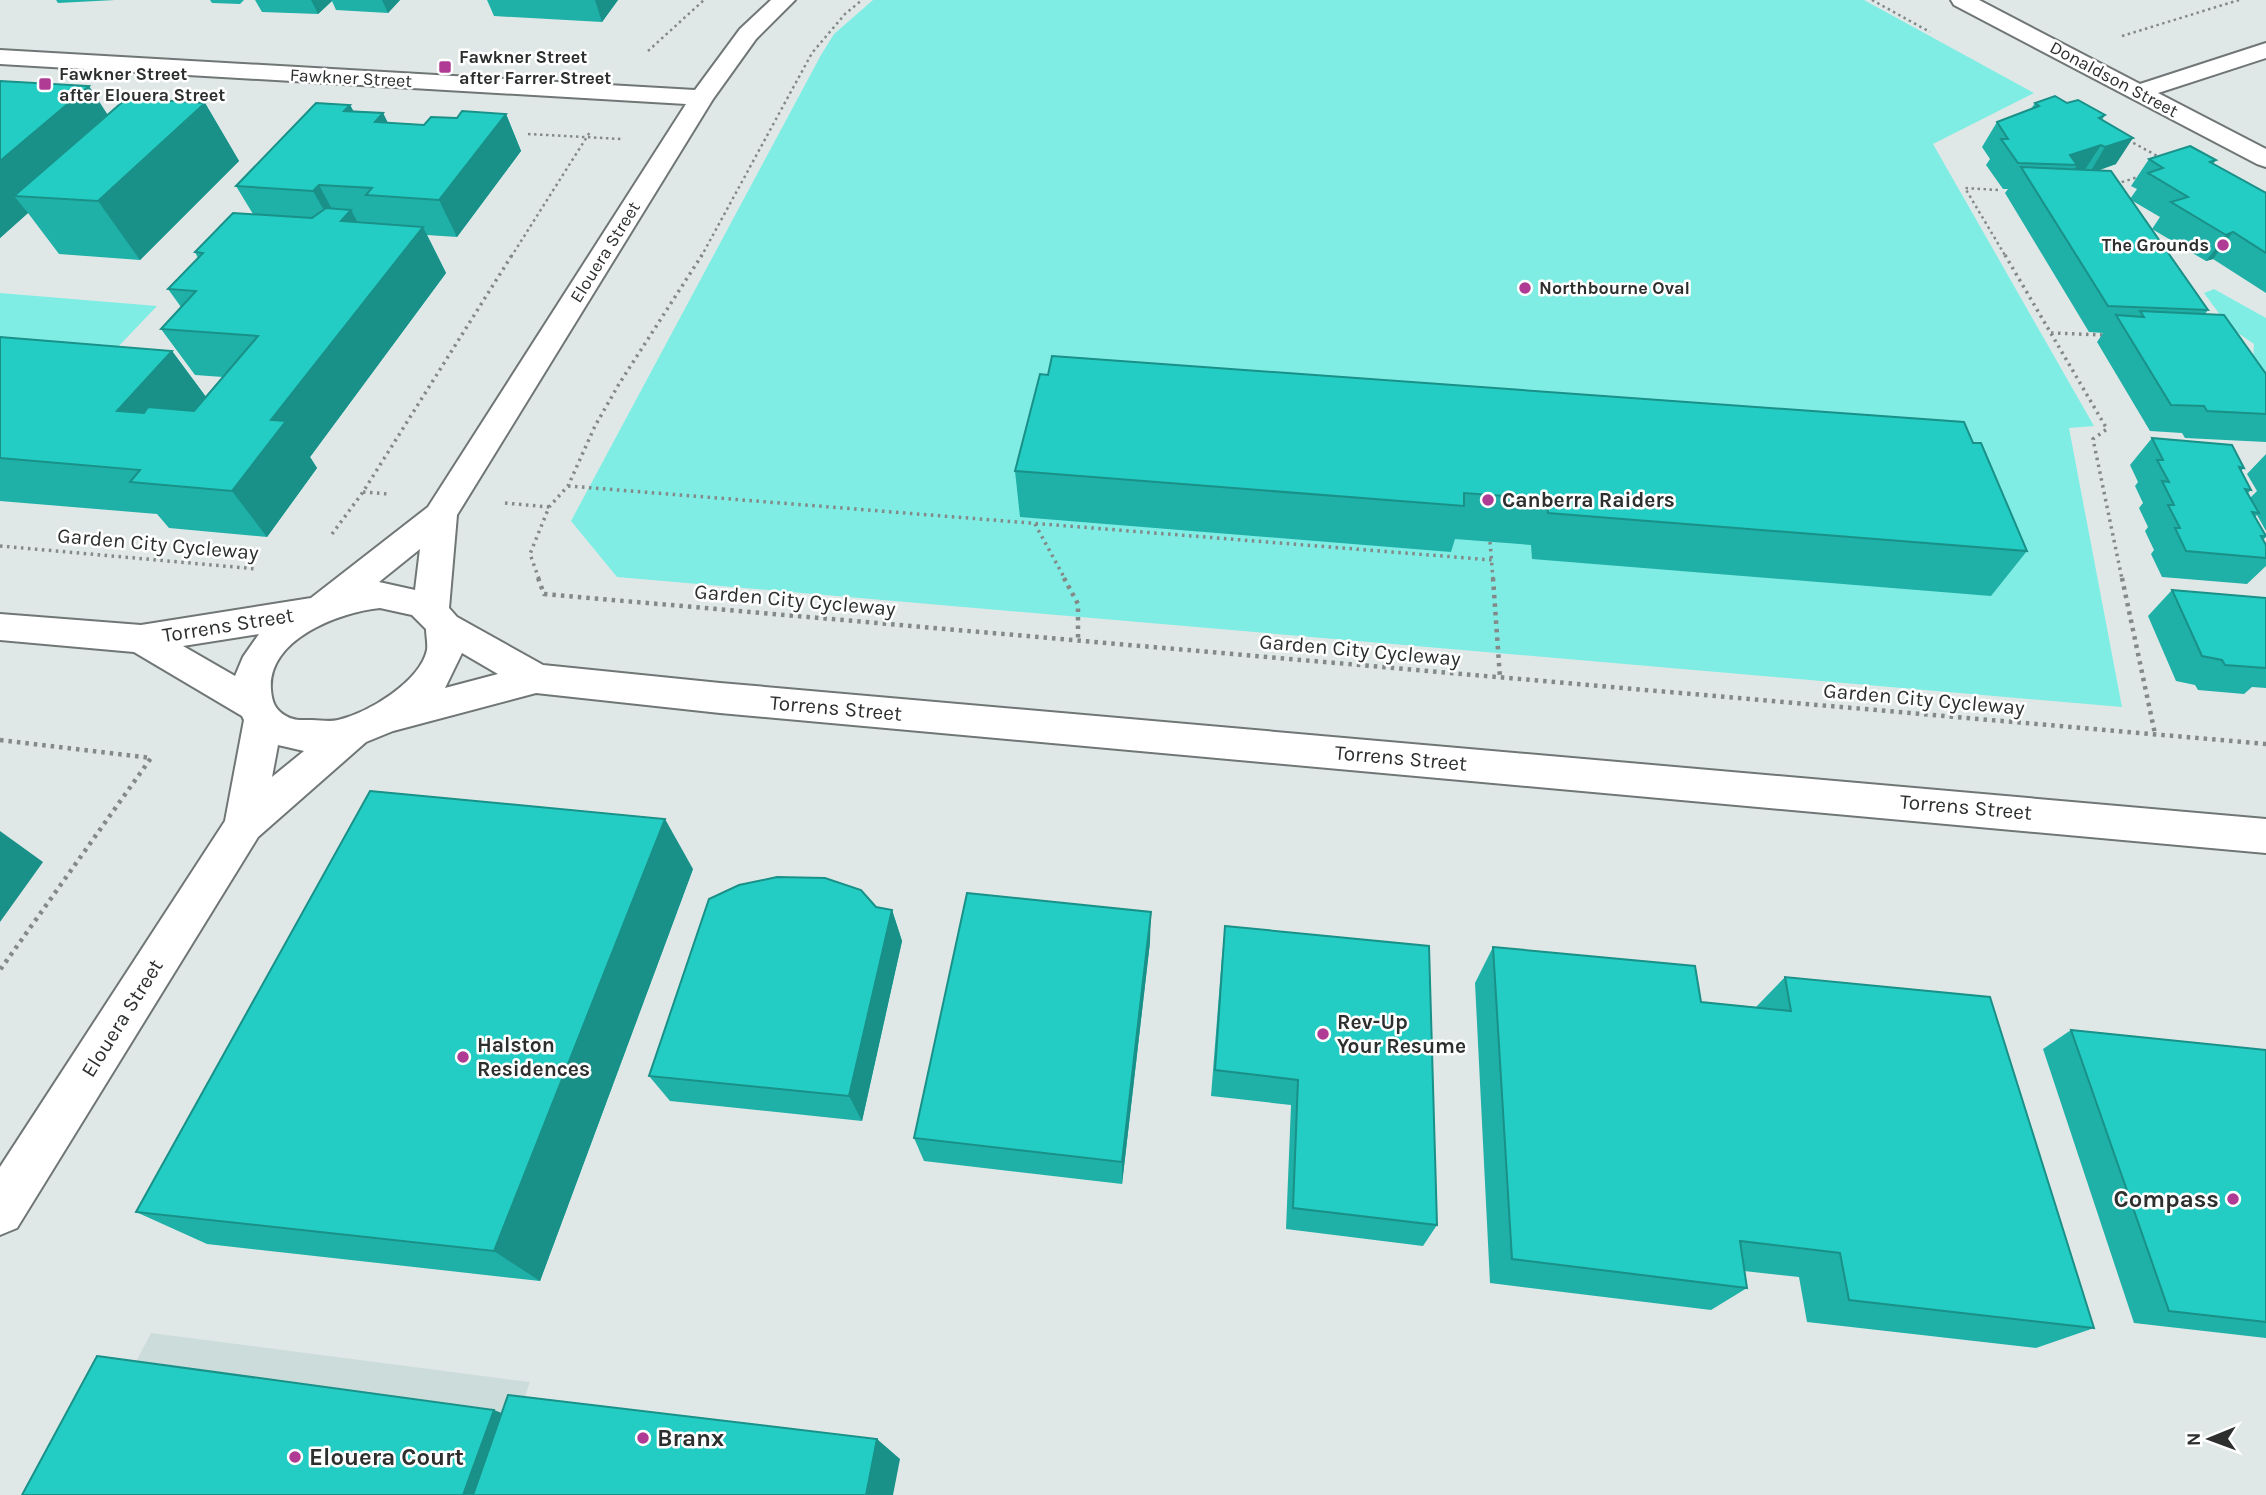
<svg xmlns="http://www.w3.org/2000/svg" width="2266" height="1495" viewBox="0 0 2266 1495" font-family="Karla,sans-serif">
	<rect width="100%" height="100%" fill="#e0e8e7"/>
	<path fill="#cbdcda" d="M151 1333 530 1382 490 1495H66Z"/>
	<g fill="#80ede4">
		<path d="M873 0H1864L2034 93 1933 144 2094 426 2069 428 2122 707 617 577 571 521 821 55 834 34Z"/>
		<path d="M2214 289 2266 318V376L2253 359 2254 344 2229 327 2204 293Z"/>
		<path d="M0 293 157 306 95 371 0 363Z"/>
	</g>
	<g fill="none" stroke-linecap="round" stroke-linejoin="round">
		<g stroke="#6f7675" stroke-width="4">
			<g id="minor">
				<path d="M771 0H795L756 39 713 99 457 515 449 608 457 617 543 665 720 683 2266 819V853L720 713 536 693 393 731 366 742 258 837 17 1228 0 1235V1167L225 821 244 720 242 716 134 652 0 640V614L141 625 311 598 428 507 686 104 0 64V50L695 90 740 29ZM420 549 415 590 379 582ZM380 608 412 615 426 629C426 635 428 644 427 650 420 682 368 713 338 720 330 722 320 720 312 720 303 720 294 721 286 716 275 710 272 702 271 690 267 639 340 612 380 608ZM259 634 243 657 235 676 183 646ZM462 653 498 674 445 688ZM278 745 304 751 272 777Z"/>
				<path d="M1951 0H1979L2140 84 2266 43V58L2158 93 2266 149V167L2257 164 1954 5Z"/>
			</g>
		</g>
		<g stroke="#838988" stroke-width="2.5" stroke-dasharray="2.5 3.5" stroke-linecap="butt">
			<path d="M1872 0 1930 32"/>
			<path d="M2122 36 2239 0"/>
			<path d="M648 51 704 0"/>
			<path d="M528 134 621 139"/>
			<path d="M2128 140 2163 159"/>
			<path d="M2116 184 2141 176"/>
			<path d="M1998 190 1965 188 2006 257"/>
			<path d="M511 257 590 132"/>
			<path d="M701 257 812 53 845 14 862 0"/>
		</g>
		<g stroke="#838988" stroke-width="3.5" stroke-dasharray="2.5 4.5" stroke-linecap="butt">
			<path d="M2005 255 2107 429 2093 439 2122 579"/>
			<path d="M2051 333 2105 335"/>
			<path d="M568 486 1492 560"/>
			<path d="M363 492 388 494"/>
			<path d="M505 503 549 507"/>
			<path d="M1035 524 1065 579"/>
			<path d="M332 534 363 492 512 255"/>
			<path d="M1490 542 1493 579"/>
			<path d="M0 546 257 569"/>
			<path d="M539 579 530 554 549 507 568 486 595 426 619 384 702 255"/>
		</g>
		<g stroke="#838988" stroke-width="4.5" stroke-dasharray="3.5 5" stroke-linecap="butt">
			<path d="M538 578 544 594 2266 744"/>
			<path d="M1064 578 1078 604V641"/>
			<path d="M1493 578 1500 678"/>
			<path d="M2122 578 2155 734"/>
			<path d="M0 740 151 758 0 970"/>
		</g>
		<use href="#minor" fill="#fff" fill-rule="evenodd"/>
	</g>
	<g fill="#1fb0a8">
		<path d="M56 0H115L58 3Z"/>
		<path d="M210 0H244L240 4 212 3Z"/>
		<path d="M255 0H400L388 13 336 10 332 1 318 14 262 12Z"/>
		<path d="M487 0H618L602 22 494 16Z"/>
		<path d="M0 81 108 115 205 103 239 161 140 260 59 254 28 213 0 238Z"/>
		<path d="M2035 103H2067L2105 115 2102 120 2116 164 2097 170 2130 199 2137 189 2131 186 2149 159 2216 160 2213 164 2266 193V293L2213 259 2206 261 2152 229 2160 217 2131 200 2208 310 2205 314 2266 374V442L2185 438 2182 433 2150 431 2097 342 2103 333 2089 332 2005 193 2008 189H2003L1986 165 1990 159 1982 147 1997 122 2031 109Z"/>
		<path d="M350 105 354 112 383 113 388 123 424 125 457 118 506 114 521 151 457 237 427 235 446 273 310 457 317 468 267 537 169 528 157 514 0 501V337L172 351 206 397 223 377 195 375 161 329 181 307 168 289 198 258 195 252 253 214 236 186Z"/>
		<path d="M2152 438 2244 468 2241 471 2251 490 2248 493 2250 498 2257 491 2247 474 2266 454V531L2257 515 2255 517 2266 537 2263 540 2266 545V566L2247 584 2162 577 2151 554 2154 550 2145 531 2148 527 2139 508 2143 503 2135 486 2138 482 2130 465Z"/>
		<path d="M1973 443 2027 551 1991 596 1532 559 1531 545 1455 539 1451 552 1020 517 1015 471Z"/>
		<path d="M2172 590 2266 598V688L2252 687 2244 694 2198 690 2195 685 2176 681 2148 616Z"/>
		<path d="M693 869 540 1281 207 1244 136 1212Z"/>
		<path d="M876 907 892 910 902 941 862 1121 670 1101 649 1076Z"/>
		<path d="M1225 926 1437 1225 1423 1246 1286 1229 1291 1105 1211 1096 1222 956Z"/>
		<path d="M1150 942 1122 1184 924 1161 914 1138Z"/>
		<path d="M1493 947 1701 1002 1756 1007 1785 977 2094 1328 2036 1348 1807 1322 1799 1277 1744 1271 1747 1288 1711 1310 1490 1283 1475 983Z"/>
		<path d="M2071 1030 2266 1050V1338L2134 1323 2043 1049Z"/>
	</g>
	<g fill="#199088">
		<path d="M311 0H331L332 1 318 14Z"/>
		<path d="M382 0H400L388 13Z"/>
		<path d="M595 0H618L602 22Z"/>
		<path d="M89 86 119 132 14 196 28 213 0 238V161Z"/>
		<path d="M205 103 239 161 140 260 98 201Z"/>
		<path d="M350 105 369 141 344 111Z"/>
		<path d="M383 113 401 150 375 122Z"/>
		<path d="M506 114 521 151 457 237 439 200Z"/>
		<path d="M2133 138 2116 164 2089 174 2105 147Z"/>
		<path d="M2101 145 2084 171 2071 175 2077 165 2070 155Z"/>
		<path d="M319 185 339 222 334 228 313 191Z"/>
		<path d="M351 210 376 256 341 221Z"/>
		<path d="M423 227 446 273 310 457 317 468 267 537 232 491 271 420Z"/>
		<path d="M2233 232 2213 259 2206 261 2226 235Z"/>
		<path d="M172 351 206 397 155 457 117 411Z"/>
		<path d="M665 819 693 869 540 1281 494 1251Z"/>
		<path d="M0 831 43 862 0 922Z"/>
		<path d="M892 910 902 941 862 1121 849 1096Z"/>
		<path d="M1151 912 1150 942 1122 1184V1162Z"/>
		<path d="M494 1410 517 1419 490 1495H463Z"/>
		<path d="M877 1439 900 1459 893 1495H866Z"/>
	</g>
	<g fill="#24cdc3" stroke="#199088" stroke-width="2">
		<path d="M0 81 89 86 0 161Z"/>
		<path d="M2055 96 2067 103 2078 100 2105 115 2099 118 2133 138 2105 147 2101 145 2070 155 2077 165 2018 163 2001 139H2008L1997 122 2039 106 2035 103Z"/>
		<path d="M127 98 205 103 98 201 14 196Z"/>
		<path d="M316 103 350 105 344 111 383 113 375 122 424 125 431 117 457 118 462 111 506 114 439 200 366 195 372 188 319 185 313 191 236 186Z"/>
		<path d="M2190 146 2216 160 2210 162 2266 193V253L2233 232 2226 235 2171 202 2188 197 2148 173 2163 168 2149 159Z"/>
		<path d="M2021 167 2111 171 2208 310 2108 306Z"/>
		<path d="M326 208 351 210 341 221 423 227 271 420 286 421 232 491 130 482 140 470 0 458V337L172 351 117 411 144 413 148 407 194 411 258 336 161 329 196 291 168 289 203 253 195 252 233 213 312 218Z"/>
		<path d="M2140 311 2224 315 2266 374V414L2207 411 2204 406 2171 405 2116 315 2144 317Z"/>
		<path d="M1052 356 1964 422 1973 443H1981L2027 551 1548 513 1547 499 1464 493V506L1015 471 1040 374 1048 375Z"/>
		<path d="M2152 438 2232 445 2244 468 2239 467 2251 490 2245 489 2259 513 2252 512 2266 536H2261L2266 545V558L2186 551 2175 528H2180L2168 505H2174L2162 481 2169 482 2157 460H2163Z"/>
		<path d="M2172 590 2266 598V668L2225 665 2222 660 2202 656Z"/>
		<path d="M370 791 665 819 494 1251 136 1212Z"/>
		<path d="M777 877 825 878 861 890 876 907 892 910 849 1096 649 1076 709 899 739 885Z"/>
		<path d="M967 893 1151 912 1122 1162 914 1138Z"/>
		<path d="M1225 926 1429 946 1437 1225 1293 1208 1298 1080 1215 1070Z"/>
		<path d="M1493 947 1695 966 1701 1002 1791 1011 1785 977 1990 997 2094 1328 1849 1300 1840 1253 1740 1241 1747 1288 1512 1259Z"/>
		<path d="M2071 1030 2266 1050V1322L2169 1311Z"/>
		<path d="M97 1356 494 1410 463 1495H22Z"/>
		<path d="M508 1395 877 1439 866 1495H473Z"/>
	</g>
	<g fill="#af3b94" stroke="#fff" stroke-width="2.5">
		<rect x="438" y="60" width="14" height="14" rx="3.5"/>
		<rect x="38" y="77" width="14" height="14" rx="3.5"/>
		<circle cx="2223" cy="245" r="7"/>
		<circle cx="1525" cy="288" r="7"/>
		<circle cx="1488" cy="500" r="7"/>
		<circle cx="1323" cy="1034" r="7"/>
		<circle cx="463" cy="1057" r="7"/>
		<circle cx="2233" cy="1199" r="7"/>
		<circle cx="643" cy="1438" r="7"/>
		<circle cx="295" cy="1457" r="7"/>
	</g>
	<g text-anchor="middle" stroke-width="5" stroke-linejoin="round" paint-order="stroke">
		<g font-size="18" font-weight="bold" fill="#2c2f2e" stroke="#fff" text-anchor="start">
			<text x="459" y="63">Fawkner Street<tspan x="459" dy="21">after Farrer Street</tspan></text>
			<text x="59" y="80">Fawkner Street<tspan x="59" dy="21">after Elouera Street</tspan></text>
			<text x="2209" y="251" text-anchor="end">The Grounds</text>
			<text x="1539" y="294">Northbourne Oval</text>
		</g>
		<g font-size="18" fill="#2c2f2e" stroke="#fff">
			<text transform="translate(351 78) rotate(3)" y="6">Fawkner Street</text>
			<text transform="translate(2114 79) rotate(28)" y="6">Donaldson Street</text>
			<text transform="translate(605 252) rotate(-58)" y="6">Elouera Street</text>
		</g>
		<g font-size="21" font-weight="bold" fill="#2c2f2e" stroke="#fff" text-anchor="start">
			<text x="1502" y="507">Canberra Raiders</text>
			<text x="1337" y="1029">Rev-Up<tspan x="1337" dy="24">Your Resume</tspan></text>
			<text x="477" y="1052">Halston<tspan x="477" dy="24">Residences</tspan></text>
		</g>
		<g font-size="21" fill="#2c2f2e" stroke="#fff">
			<text transform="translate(158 544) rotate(5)" y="7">Garden City Cycleway</text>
			<text transform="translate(795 600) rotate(5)" y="7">Garden City Cycleway</text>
			<text transform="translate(228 625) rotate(-9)" y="7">Torrens Street</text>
			<text transform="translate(1360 650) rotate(5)" y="7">Garden City Cycleway</text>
			<text transform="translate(1924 699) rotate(5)" y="7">Garden City Cycleway</text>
			<text transform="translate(836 708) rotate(5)" y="7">Torrens Street</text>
			<text transform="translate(1401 758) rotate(5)" y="7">Torrens Street</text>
			<text transform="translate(1966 807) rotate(5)" y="7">Torrens Street</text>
			<text transform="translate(122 1018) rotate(-58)" y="7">Elouera Street</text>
		</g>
		<g font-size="24" font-weight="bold" fill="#2c2f2e" stroke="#fff" text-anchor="start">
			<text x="2219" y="1207" text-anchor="end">Compass</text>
			<text x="657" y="1446">Branx</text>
			<text x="309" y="1465">Elouera Court</text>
		</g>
	</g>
	<g transform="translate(2210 1439) rotate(269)" stroke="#ffffff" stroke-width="5" paint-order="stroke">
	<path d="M0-5L12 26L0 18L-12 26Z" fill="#2c2f2e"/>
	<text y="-10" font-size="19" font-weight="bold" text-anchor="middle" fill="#2c2f2e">N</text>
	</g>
</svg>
